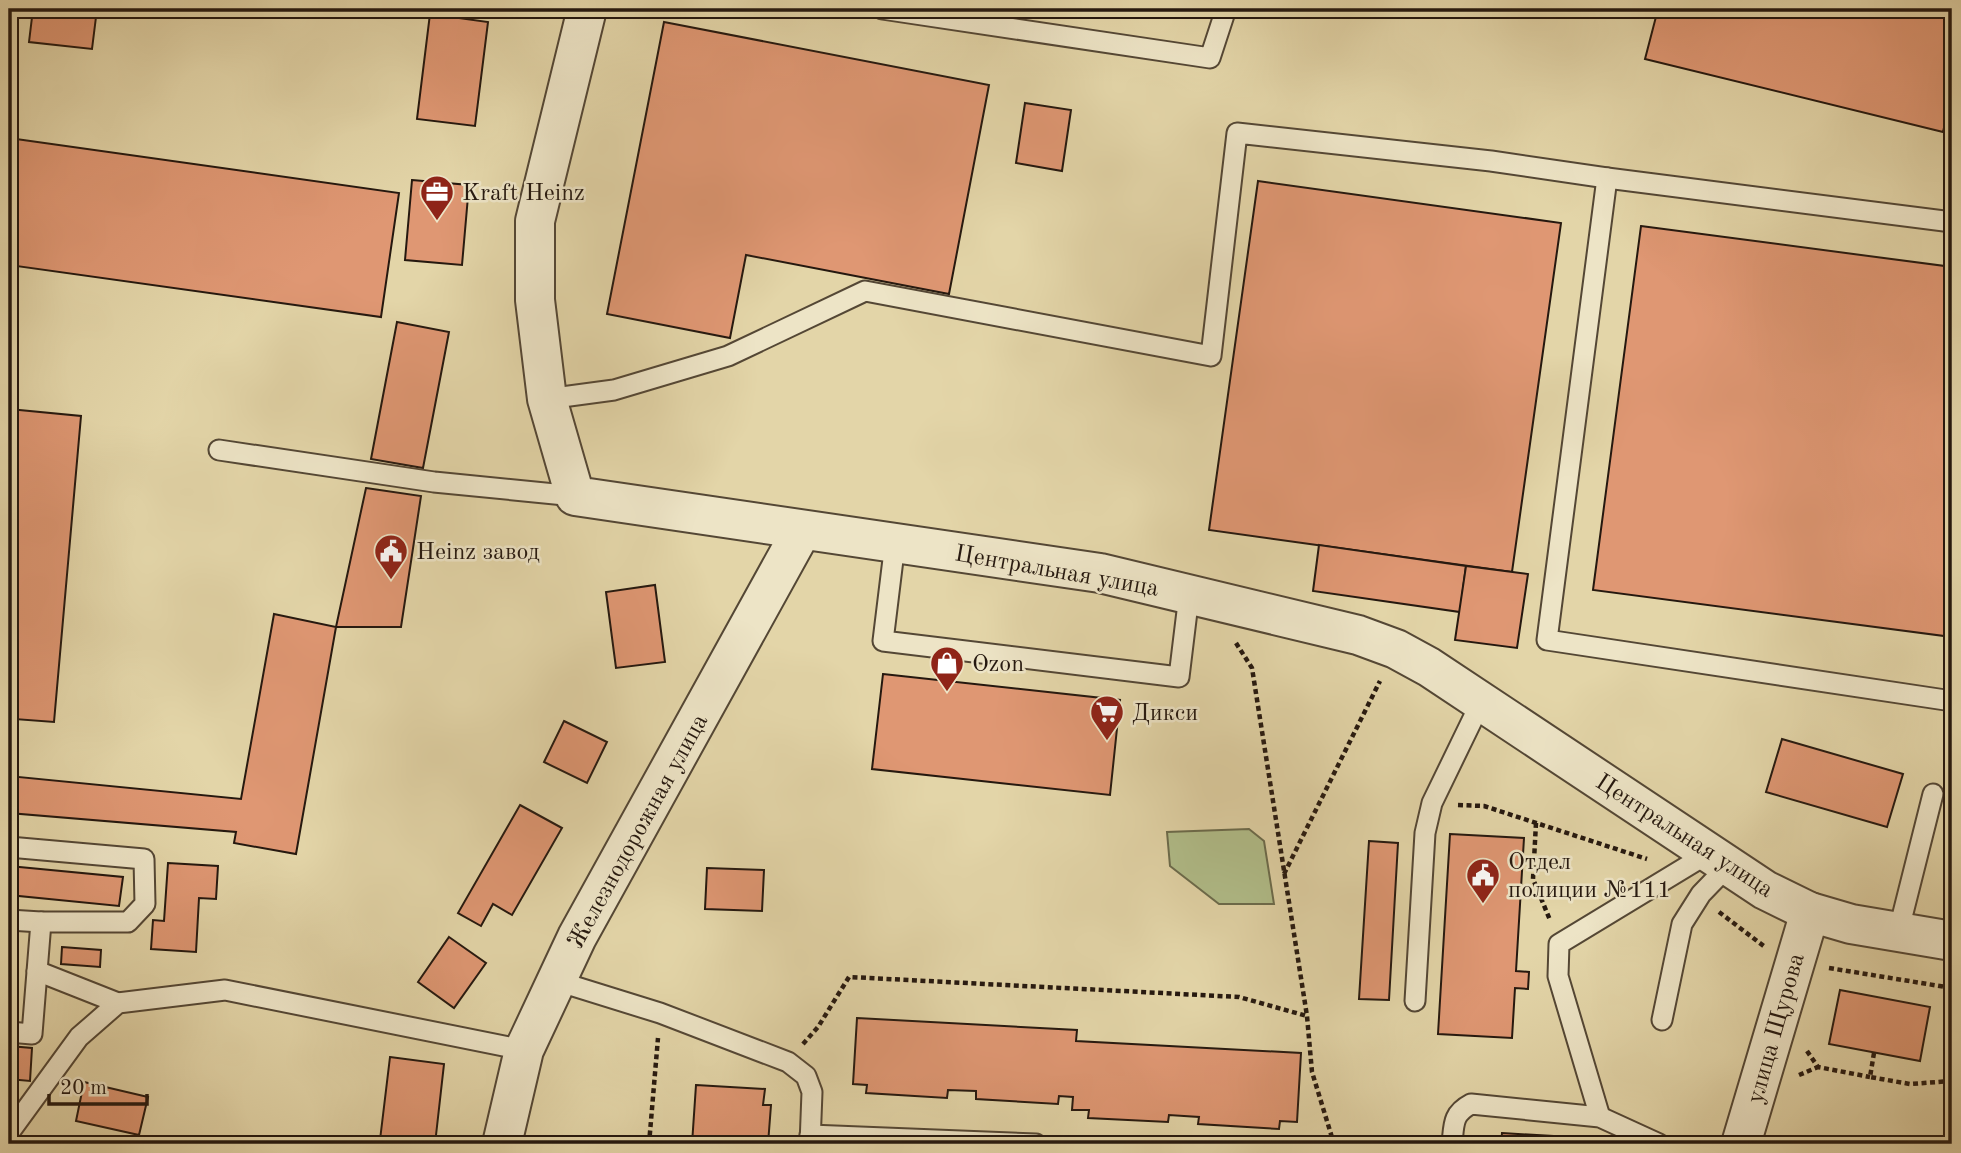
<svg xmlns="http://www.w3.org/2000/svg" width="1961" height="1153" viewBox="0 0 1961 1153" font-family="'Old Standard TT',serif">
	<rect width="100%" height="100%" fill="#e3d5a8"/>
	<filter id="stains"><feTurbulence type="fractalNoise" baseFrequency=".00286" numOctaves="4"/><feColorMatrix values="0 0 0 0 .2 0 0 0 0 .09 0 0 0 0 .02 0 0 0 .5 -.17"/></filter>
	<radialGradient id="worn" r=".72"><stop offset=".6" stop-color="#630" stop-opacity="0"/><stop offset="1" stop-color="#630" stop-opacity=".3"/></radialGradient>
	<path fill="#b1be8a" stroke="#6b6b4c" stroke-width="2" d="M1249 829 1264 841 1274 904H1219L1170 866 1167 832Z"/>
	<g fill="#df9773" stroke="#25180f" stroke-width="2">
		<path d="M33 9H97L92 49 29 42Z"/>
		<path d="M1658 9H1931L1952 14V94L1943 132 1645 59Z"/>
		<path d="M430 14 488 22 475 126 417 119Z"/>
		<path d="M664 22 989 85 949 294 746 255 730 338 607 314Z"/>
		<path d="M1025 103 1071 110 1062 171 1016 163Z"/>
		<path d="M9 138 399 193 381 317 9 265Z"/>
		<path d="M412 180 469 185 462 265 405 260Z"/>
		<path d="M1258 181 1561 223 1512 572 1209 530Z"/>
		<path d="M1641 226 1952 267V637L1593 590Z"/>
		<path d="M397 322 449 332 423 468 371 459Z"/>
		<path d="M9 409 81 416 54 722 15 719 13 749 9 748Z"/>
		<path d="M366 488 421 496 401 627H336Z"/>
		<path d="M1319 545 1466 566 1460 612 1313 591Z"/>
		<path d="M1466 566 1528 574 1517 648 1455 640Z"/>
		<path d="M655 585 665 662 616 668 606 592Z"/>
		<path d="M274 614 336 627 296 854 234 843 236 832 9 813V776L241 799Z"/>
		<path d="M883 674 1120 700 1110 795 872 769Z"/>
		<path d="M564 721 607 742 587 783 544 762Z"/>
		<path d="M1782 739 1903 774 1887 827 1766 792Z"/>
		<path d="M520 805 562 828 512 915 493 904 481 926 458 913Z"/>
		<path d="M1450 834 1524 838 1516 971 1529 972 1528 989 1515 988 1512 1038 1438 1034Z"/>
		<path d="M1369 841 1398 843 1389 1000 1359 999Z"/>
		<path d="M168 863 218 866 216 899 199 898 196 952 151 949 153 920 164 921Z"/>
		<path d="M9 866 123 877 119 906 9 895Z"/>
		<path d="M707 868 764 870 762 911 705 909Z"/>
		<path d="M449 937 486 963 454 1008 418 982Z"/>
		<path d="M62 947 101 950 100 967 61 964Z"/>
		<path d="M9 949H15L11 1002H9Z"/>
		<path d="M1840 990 1930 1007 1920 1061 1829 1044Z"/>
		<path d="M857 1018 1077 1030 1076 1041 1301 1053 1297 1122 1280 1121 1279 1129 1198 1124 1199 1117 1169 1115 1168 1122 1088 1118 1089 1110H1072L1073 1097 1059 1096 1058 1104 976 1099V1091L948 1090 947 1098 866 1093 867 1085 853 1084Z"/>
		<path d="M9 1046 32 1048 30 1081 9 1079Z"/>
		<path d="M390 1057 444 1064 435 1144 380 1140Z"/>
		<path d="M84 1082 148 1097 139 1135 76 1121Z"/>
		<path d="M696 1085 765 1089 763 1105H771L768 1144H692Z"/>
		<path d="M1502 1133 1570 1137V1144H1501Z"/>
		<path d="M1814 1141 1857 1144H1814Z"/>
	</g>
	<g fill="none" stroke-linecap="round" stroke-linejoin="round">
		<g stroke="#544735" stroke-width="23">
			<g id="service">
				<path d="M882 9 1210 58 1226 9"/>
				<path d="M1952 222 1607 178 1547 640 1952 701"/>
				<path d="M547 399 614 390 728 356 865 291 1211 356 1237 133 1491 161 1607 178"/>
				<path d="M219 450 434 482 575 496"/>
				<path d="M895 543 883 641 1179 677 1189 595"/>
				<path d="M9 847 144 859 145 904 128 922H41L32 1034 9 1032"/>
				<path d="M9 920 41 922"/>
				<path d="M1898 933 1933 794"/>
				<path d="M37 971 118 1003"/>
				<path d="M557 981 660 1013 788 1062 806 1076 812 1092 810 1144"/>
				<path d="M1415 1001 1425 833 1432 803 1481 702"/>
				<path d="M1662 1020 1682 924 1701 894 1728 866"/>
				<path d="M1600 1117 1558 976 1559 944 1709 853"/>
				<path d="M9 1133 79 1037 118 1003 225 990 524 1050"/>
				<path d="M810 1135 1036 1144"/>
				<path d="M1452 1144C1454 1125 1452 1114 1471 1104L1600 1117 1659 1144"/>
			</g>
		</g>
		<g stroke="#544735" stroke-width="42">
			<g id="minor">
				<path d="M587 9 535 221V300L547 399 575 496 1100 573 1358 635 1396 649 1429 667 1765 890 1810 912 1851 924 1952 941"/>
				<path d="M502 1144 524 1050 577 937 802 530"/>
				<path d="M1741 1144 1810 912"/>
			</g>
		</g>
		<g stroke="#25180f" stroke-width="4.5" stroke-dasharray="5 3.5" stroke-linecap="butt">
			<path d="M1236 643 1252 668 1307 1016 1312 1072 1334 1144"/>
			<path d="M1458 805 1484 806 1647 859"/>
			<path d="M1536 823 1533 879 1550 920"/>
			<path d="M1284 874 1380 681"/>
			<path d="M1719 912 1765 947"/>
			<path d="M1829 968 1952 988"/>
			<path d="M803 1044 818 1027 849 977 1239 997 1307 1016"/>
			<path d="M1807 1051 1818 1067 1870 1077"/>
			<path d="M1874 1053 1870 1077 1910 1084 1952 1081"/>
			<path d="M1799 1075 1818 1067"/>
			<path d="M649 1144 658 1038"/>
		</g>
		<use href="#service" stroke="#ede4c6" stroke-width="19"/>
		<use href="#minor" stroke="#ede4c6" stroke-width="38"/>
	</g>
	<defs>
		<g id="office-pin" transform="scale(1.75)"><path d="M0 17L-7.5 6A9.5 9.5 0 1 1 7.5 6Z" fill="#8f2418" stroke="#ede4c6"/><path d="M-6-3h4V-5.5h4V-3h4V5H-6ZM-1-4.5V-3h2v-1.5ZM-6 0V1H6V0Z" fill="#fff"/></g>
		<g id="civic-pin" transform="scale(1.75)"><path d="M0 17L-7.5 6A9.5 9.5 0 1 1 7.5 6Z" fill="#8f2418" stroke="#ede4c6"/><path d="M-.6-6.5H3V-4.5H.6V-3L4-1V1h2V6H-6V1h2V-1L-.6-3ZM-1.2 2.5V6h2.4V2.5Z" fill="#fff"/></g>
		<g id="shop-pin" transform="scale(1.75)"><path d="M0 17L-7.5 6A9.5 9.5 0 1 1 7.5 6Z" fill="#8f2418" stroke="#ede4c6"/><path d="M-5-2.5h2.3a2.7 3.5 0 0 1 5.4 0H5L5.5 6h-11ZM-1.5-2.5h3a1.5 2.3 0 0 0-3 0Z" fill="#fff"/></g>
		<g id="supermarket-pin" transform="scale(1.75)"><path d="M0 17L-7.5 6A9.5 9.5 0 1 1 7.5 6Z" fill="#8f2418" stroke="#ede4c6"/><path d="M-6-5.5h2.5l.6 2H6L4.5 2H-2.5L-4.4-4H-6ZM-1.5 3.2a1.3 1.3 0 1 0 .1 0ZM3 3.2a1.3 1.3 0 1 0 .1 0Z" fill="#fff"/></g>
	</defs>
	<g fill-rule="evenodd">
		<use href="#office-pin" x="437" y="192"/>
		<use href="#civic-pin" x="391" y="551"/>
		<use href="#shop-pin" x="947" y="663"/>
		<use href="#supermarket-pin" x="1107" y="712"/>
		<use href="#civic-pin" x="1483" y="875"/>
	</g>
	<g text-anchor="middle" stroke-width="5" stroke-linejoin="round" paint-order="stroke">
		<g font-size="24" fill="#25180f" stroke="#ede4c6" text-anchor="start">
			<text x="462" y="200">Kraft Heinz</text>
			<text x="416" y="559">Heinz завод</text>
			<text x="972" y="671">Ozon</text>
			<text x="1132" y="720">Дикси</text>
			<text x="1508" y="869">Отдел<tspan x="1508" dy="28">полиции №111</tspan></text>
		</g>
		<g font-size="24" fill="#25180f" stroke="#ede4c6">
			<text transform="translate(1057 570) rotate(10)" y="8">Центральная улица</text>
			<text transform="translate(637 831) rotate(-61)" y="8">Железнодорожная улица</text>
			<text transform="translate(1685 835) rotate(33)" y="8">Центральная улица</text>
			<text transform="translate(1775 1028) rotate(-74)" y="8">улица Щурова</text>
		</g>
	</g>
	<rect width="1961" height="1153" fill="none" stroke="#e3d5a8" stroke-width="35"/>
	<rect x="10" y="10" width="1940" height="1132" fill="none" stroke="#25180f" stroke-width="3.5"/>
	<rect x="18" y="18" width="1926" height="1118" fill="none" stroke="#25180f" stroke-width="2"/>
	<path d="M49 1094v10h98v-10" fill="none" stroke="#25180f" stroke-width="3.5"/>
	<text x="60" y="1094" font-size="21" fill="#25180f" stroke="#ede4c6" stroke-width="5" paint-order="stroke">20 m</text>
	<rect width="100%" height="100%" filter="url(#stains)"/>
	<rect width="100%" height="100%" fill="url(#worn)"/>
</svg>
